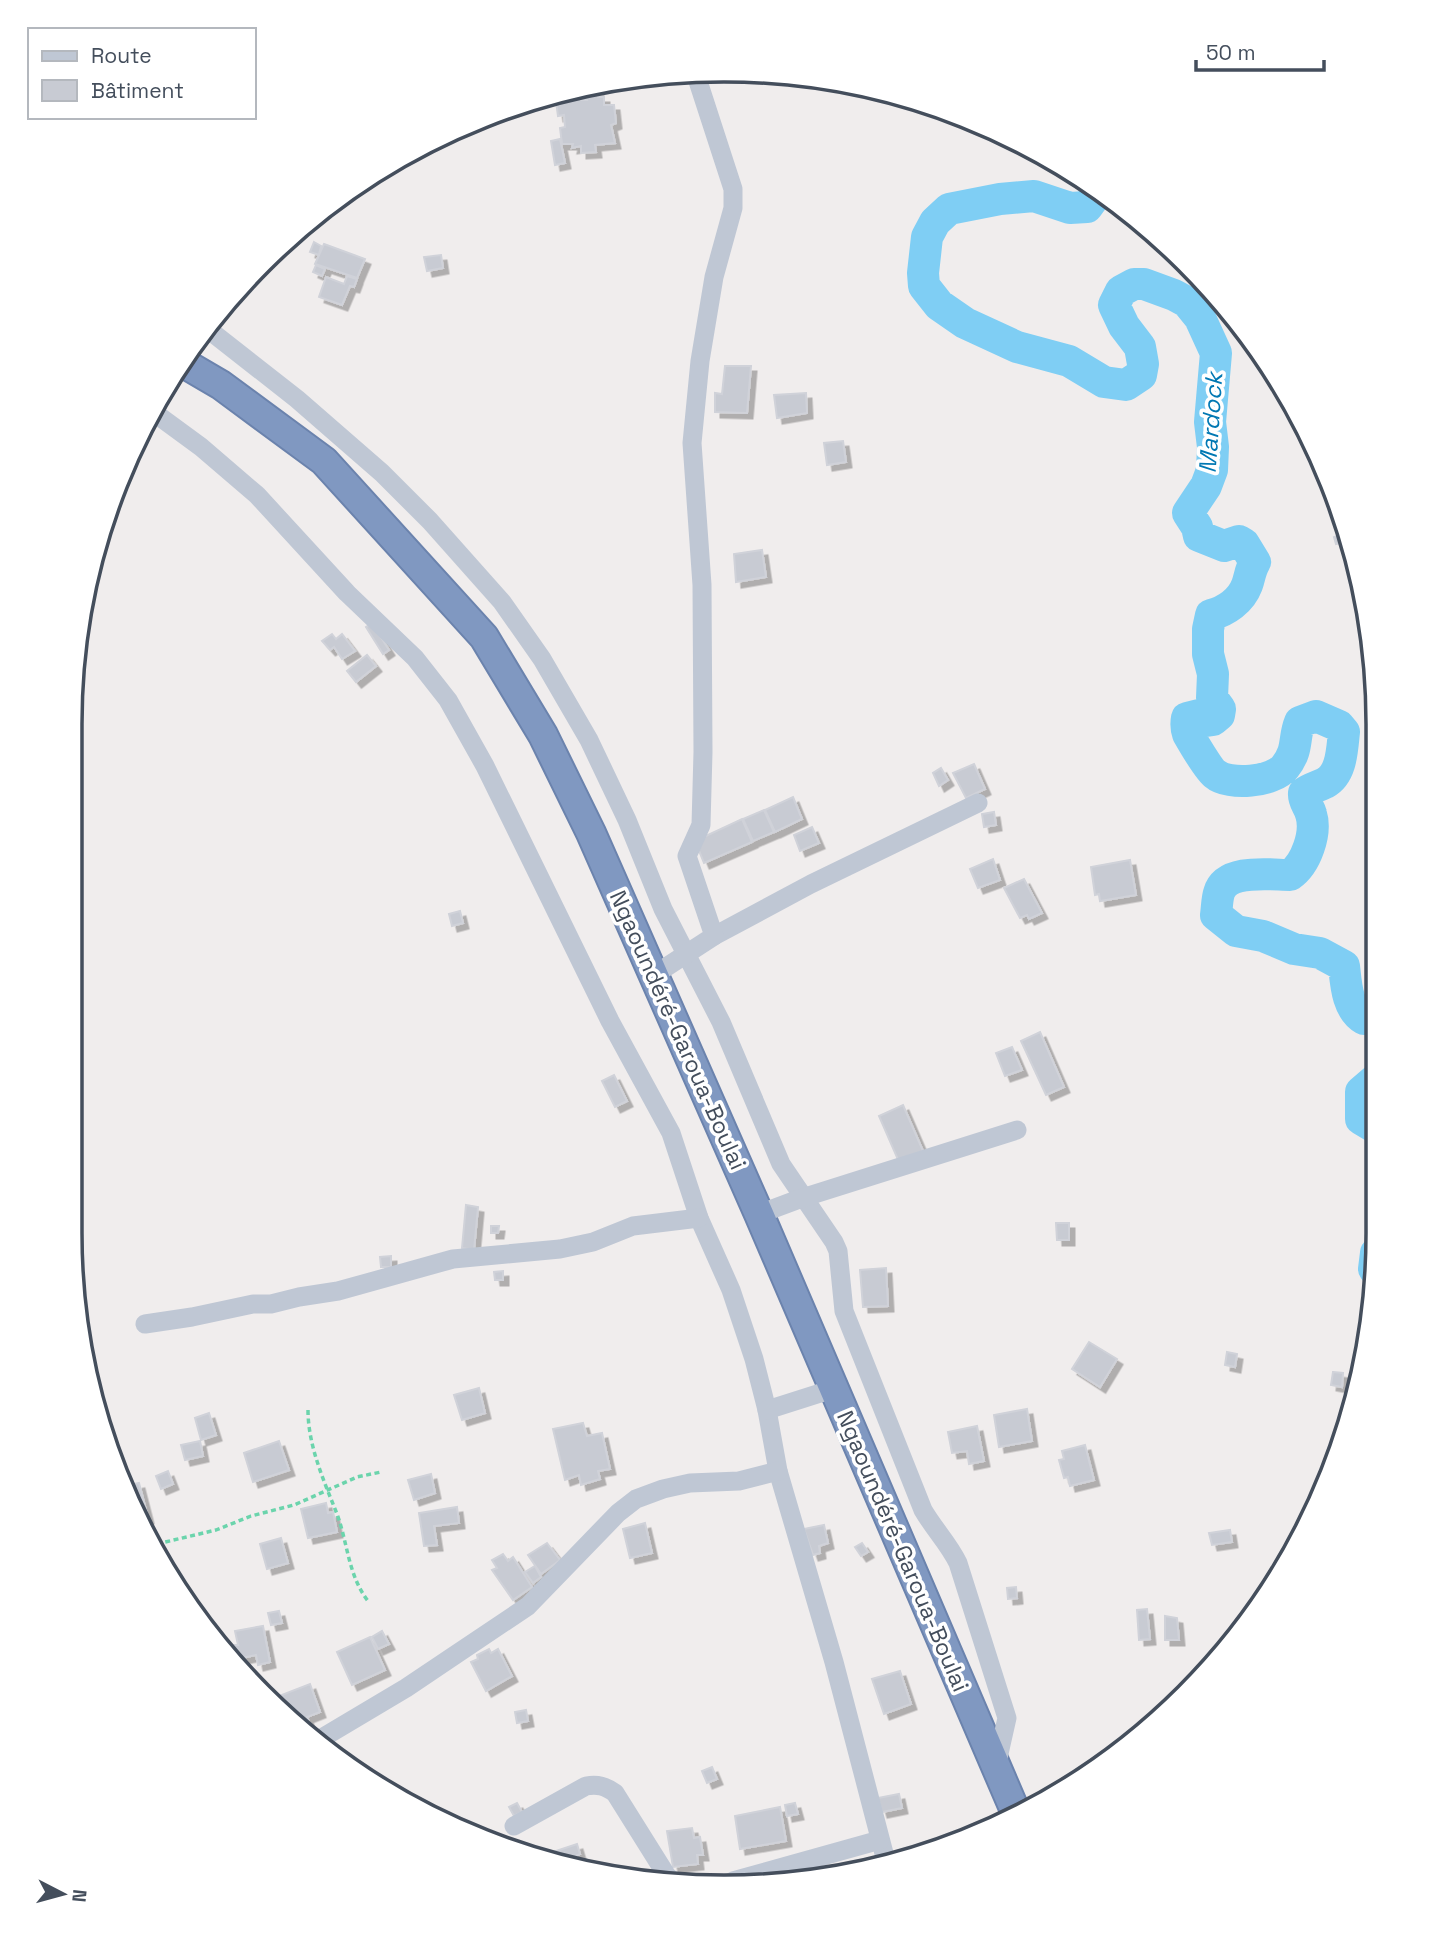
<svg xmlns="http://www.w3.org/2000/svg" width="1448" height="1957" viewBox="0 0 1448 1957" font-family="'Space Grotesk',sans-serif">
	<defs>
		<filter id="shadow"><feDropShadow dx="5.5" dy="5.5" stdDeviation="0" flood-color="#0004"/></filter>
	</defs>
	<rect width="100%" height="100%" fill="#f0eded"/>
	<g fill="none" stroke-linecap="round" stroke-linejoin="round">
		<g stroke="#7fcef4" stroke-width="32">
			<path d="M1098 192 1087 207 1070 208 1034 196 1000 199 949 209 935 222 927 237 923 273 924 286 939 305 965 323 1017 347 1069 361 1104 382 1126 385 1141 375 1143 364 1140 347 1124 326 1114 305 1121 291 1134 284H1144L1174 295 1187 302 1200 318 1216 353 1210 422 1213 447 1212 470 1206 486 1188 513 1197 527 1199 536 1224 546 1239 541 1244 544 1255 562C1250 570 1250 577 1247 585 1241 601 1226 611 1211 615L1208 629V654L1213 674 1212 698 1220 709 1219 715 1213 720 1206 721 1199 715 1187 718C1186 723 1186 728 1188 734 1192 741 1209 770 1215 774 1229 786 1273 782 1285 767 1299 749 1293 739 1300 722L1316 716 1339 726 1344 732C1342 749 1342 774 1325 783 1317 787 1311 788 1304 793 1303 801 1309 806 1311 814 1317 833 1306 864 1290 875 1271 875 1226 868 1219 893 1217 899 1217 908 1216 915L1236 931 1263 936 1294 949 1320 953 1344 966C1346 984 1347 1009 1364 1019L1375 1014"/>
			<path d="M1375 1080 1361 1092V1119L1376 1128"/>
			<path d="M1376 1253 1374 1269 1377 1273"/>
		</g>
	</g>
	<g fill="#c8cbd3" stroke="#d0d2d9" stroke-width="2" filter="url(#shadow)">
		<path d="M598 91V97H604V105H614L616 123 611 125 615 143 595 145 596 152 581 153V146L572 148 573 144H562L560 128 565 127 564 115 558 116 556 101H562V96L581 95V100H587L585 94Z"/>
		<path d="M560 139 565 163 555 165 551 141Z"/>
		<path d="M314 242 321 246 319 255 310 252Z"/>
		<path d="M324 244 365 259 357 278 315 264Z"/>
		<path d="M441 255 443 268 427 271 424 257Z"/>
		<path d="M316 265 325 269 322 276 313 272Z"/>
		<path d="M347 276 357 279 354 287 350 286 342 305 319 297 326 277 344 284Z"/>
		<path d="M725 366H751L747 413 715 412V393L722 394Z"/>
		<path d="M806 393 807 413 777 418 774 395Z"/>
		<path d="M843 441 846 462 827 465 824 443Z"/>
		<path d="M1342 534 1344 542 1336 544 1334 537Z"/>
		<path d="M762 550 766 577 736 582 734 554Z"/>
		<path d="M372 623 389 650 383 654 366 627Z"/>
		<path d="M332 634 336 639 342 634 355 651 342 659 334 647 330 650 322 641Z"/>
		<path d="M367 655 376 666 356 682 347 671Z"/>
		<path d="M974 764 985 789 966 798 953 773Z"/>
		<path d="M941 768 948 780 939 786 933 773Z"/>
		<path d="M793 797 802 819 775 832 765 810Z"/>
		<path d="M764 810 774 832 753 841 743 819Z"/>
		<path d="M994 812 996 825 984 827 982 814Z"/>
		<path d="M742 819 752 842 704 863 695 841Z"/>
		<path d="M812 827 819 843 800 851 794 835Z"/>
		<path d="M993 859 1000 880 978 888 970 869Z"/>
		<path d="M1130 860 1136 895 1100 901 1099 894 1095 895 1091 867Z"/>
		<path d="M1024 879 1042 913 1029 919 1027 915 1020 918 1004 888Z"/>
		<path d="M460 911 463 923 452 926 449 914Z"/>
		<path d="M1040 1032 1064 1087 1046 1095 1021 1041Z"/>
		<path d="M1012 1047 1022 1070 1005 1076 996 1053Z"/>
		<path d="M614 1075 627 1101 615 1107 602 1081Z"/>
		<path d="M903 1105 923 1151 899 1162 879 1116Z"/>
		<path d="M466 1205 478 1207 474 1250 462 1248Z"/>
		<path d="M1056 1223H1069V1240H1057Z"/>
		<path d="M491 1226H499L498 1233H491Z"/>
		<path d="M391 1256V1267H381L380 1257Z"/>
		<path d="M886 1268 888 1306 863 1307 860 1270Z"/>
		<path d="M503 1271V1280H495L494 1272Z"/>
		<path d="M1089 1342 1117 1359 1100 1387 1072 1369Z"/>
		<path d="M1227 1352 1237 1354 1235 1367 1225 1365Z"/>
		<path d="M1333 1372 1343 1373 1342 1387 1331 1385Z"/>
		<path d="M479 1388 485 1413 462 1420 454 1395Z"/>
		<path d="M1027 1409 1032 1441 999 1447 994 1415Z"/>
		<path d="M209 1413 216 1435 201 1440 195 1418Z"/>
		<path d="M583 1423 587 1436 602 1433 610 1469 598 1471 600 1479 581 1485 579 1475 565 1480 553 1429Z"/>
		<path d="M977 1426 984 1461 969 1464 967 1451 952 1453 948 1432Z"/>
		<path d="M200 1441 203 1456 185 1460 181 1445Z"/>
		<path d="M279 1441 289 1470 253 1482 244 1453Z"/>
		<path d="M1085 1445 1094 1480 1070 1486 1068 1477 1064 1478 1059 1460 1064 1459 1062 1451Z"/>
		<path d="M168 1471 173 1484 161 1489 156 1476Z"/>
		<path d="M431 1474 435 1493 414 1500 408 1480Z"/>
		<path d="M139 1483 148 1518 145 1519 130 1485Z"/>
		<path d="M326 1503 328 1513 333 1512 337 1532 308 1538 301 1509Z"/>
		<path d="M457 1507 459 1523 434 1526 437 1545 424 1546 419 1513Z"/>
		<path d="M645 1523 652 1553 630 1558 623 1529Z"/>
		<path d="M824 1525 828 1543 819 1546 820 1553 813 1555 804 1529Z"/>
		<path d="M1230 1530 1232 1542 1212 1545 1209 1533Z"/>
		<path d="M281 1538 288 1563 267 1569 260 1544Z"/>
		<path d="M547 1543 560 1560 541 1574 528 1555Z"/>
		<path d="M862 1543 868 1552 861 1556 855 1547Z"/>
		<path d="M503 1554 508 1561 513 1557 532 1587 513 1600 492 1570 497 1568 492 1560Z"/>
		<path d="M535 1566 541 1577 533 1583 525 1572Z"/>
		<path d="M1016 1587 1017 1598 1008 1599 1007 1588Z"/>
		<path d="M1147 1609 1150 1639 1139 1640 1137 1610Z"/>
		<path d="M279 1611 282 1623 271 1625 268 1613Z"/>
		<path d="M1165 1616 1177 1618 1179 1640H1165Z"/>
		<path d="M263 1626 270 1662 258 1665 256 1655 237 1659 234 1645H238L235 1631Z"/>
		<path d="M382 1631 389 1644 378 1649 372 1637Z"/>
		<path d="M370 1637 385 1670 352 1685 337 1652Z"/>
		<path d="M489 1649 491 1653 498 1649 512 1676 486 1691 471 1662 478 1659 477 1655Z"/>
		<path d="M900 1671 911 1704 884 1714 872 1679Z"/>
		<path d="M310 1684 320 1712 307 1717 309 1722 296 1727 287 1718 279 1696Z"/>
		<path d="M526 1710 528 1721 517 1723 515 1712Z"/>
		<path d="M712 1767 717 1779 707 1783 702 1771Z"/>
		<path d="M899 1794 902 1808 882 1812 878 1798Z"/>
		<path d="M517 1803 522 1812 514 1816 509 1807Z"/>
		<path d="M795 1803 798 1814 787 1816 785 1805Z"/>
		<path d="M780 1807 786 1841 740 1849 735 1816Z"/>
		<path d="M692 1828 694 1838 700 1837 703 1855H697L698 1864 673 1867 667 1831Z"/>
		<path d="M577 1844 580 1854 576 1856 578 1863 547 1854Z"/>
	</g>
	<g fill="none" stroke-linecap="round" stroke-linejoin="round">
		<g stroke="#6b83ad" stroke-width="32">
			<path id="highway" d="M180 361 221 385 324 461 484 637 543 735 591 833 759 1214 1016 1813"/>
		</g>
		<g stroke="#6bd4ac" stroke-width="3.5" stroke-dasharray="5 3.5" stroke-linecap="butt">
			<path d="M308 1410C308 1446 324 1481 337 1514 348 1544 348 1575 368 1601"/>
			<path d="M157 1544 216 1530 251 1516 294 1505 357 1477 381 1472"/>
		</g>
		<g stroke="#bfc7d4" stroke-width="19">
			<path d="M209 330 297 399 382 473 430 521 502 602 542 659 589 740 627 820 663 909 721 1022 781 1164 834 1242 838 1251 844 1311 923 1510C934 1529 949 1544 958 1563L1007 1718 996 1767"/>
			<path d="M156 414 201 447 257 495 347 593 415 658 448 700 485 766 610 1021 671 1133 699 1218 731 1290 754 1359 767 1410 778 1471 834 1662 886 1861"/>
			<path d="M714 936 811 884 978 803"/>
			<path d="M654 975 714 936 687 856 701 825 703 752 702 585 692 443 700 361 714 277 733 208V189L695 72"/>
			<path d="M759 1214 802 1198 1017 1130"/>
			<path d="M145 1324 192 1317 253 1304H271L299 1297 338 1291 453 1259 560 1249 593 1242 633 1226 699 1218"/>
			<path d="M767 1410 833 1389"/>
			<path d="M317 1741 406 1688 528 1606 618 1513 636 1499 663 1489 690 1483 739 1481 778 1471"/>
			<path d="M514 1826 586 1786C598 1784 605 1786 615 1793L667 1876 673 1881"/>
			<path d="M733 1881 880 1840"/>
		</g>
		<use href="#highway" stroke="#8098c1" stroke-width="28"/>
	</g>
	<g text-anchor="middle" stroke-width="7" stroke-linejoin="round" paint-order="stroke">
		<g font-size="23" fill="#444e5c" stroke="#fff">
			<text transform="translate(678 1030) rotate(66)" y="8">Ngaoundéré-Garoua-Boulai</text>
			<text transform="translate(903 1551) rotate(67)" y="8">Ngaoundéré-Garoua-Boulai</text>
		</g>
		<g font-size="24" font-style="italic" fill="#0078b3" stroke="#fff">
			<text transform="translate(1211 423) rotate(-86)" y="8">Mardock</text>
		</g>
	</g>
	<path d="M0 0H1448V1957H0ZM724 82H724A642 642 0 0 1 1366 724V1233A642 642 0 0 1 724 1875H724A642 642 0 0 1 82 1233V724A642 642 0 0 1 724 82Z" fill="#fff" fill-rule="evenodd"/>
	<path fill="none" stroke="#444e5c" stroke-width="3.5" d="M724 82H724A642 642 0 0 1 1366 724V1233A642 642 0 0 1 724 1875H724A642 642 0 0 1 82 1233V724A642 642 0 0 1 724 82Z"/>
	<rect x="28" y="28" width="228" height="91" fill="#ffffff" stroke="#b4b8be" stroke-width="2"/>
	<rect x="42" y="51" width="35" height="10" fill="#bfc7d4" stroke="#b4b8be" stroke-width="2"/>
	<text x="91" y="63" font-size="21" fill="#444e5c">Route</text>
	<rect x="42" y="80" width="35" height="21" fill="#c8cbd3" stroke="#b4b8be" stroke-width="2"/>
	<text x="91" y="98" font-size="21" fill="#444e5c">Bâtiment</text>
	<g transform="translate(63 1894) rotate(96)" stroke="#ffffff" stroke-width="5" paint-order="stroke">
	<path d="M0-5L12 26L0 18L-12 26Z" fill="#444e5c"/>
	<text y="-10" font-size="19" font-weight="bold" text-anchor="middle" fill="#444e5c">N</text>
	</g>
	<path d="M1196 60v10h128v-10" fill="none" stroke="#444e5c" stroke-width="3.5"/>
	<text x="1206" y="60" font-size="21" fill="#444e5c" stroke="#ffffff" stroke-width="5" paint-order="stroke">50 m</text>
</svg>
